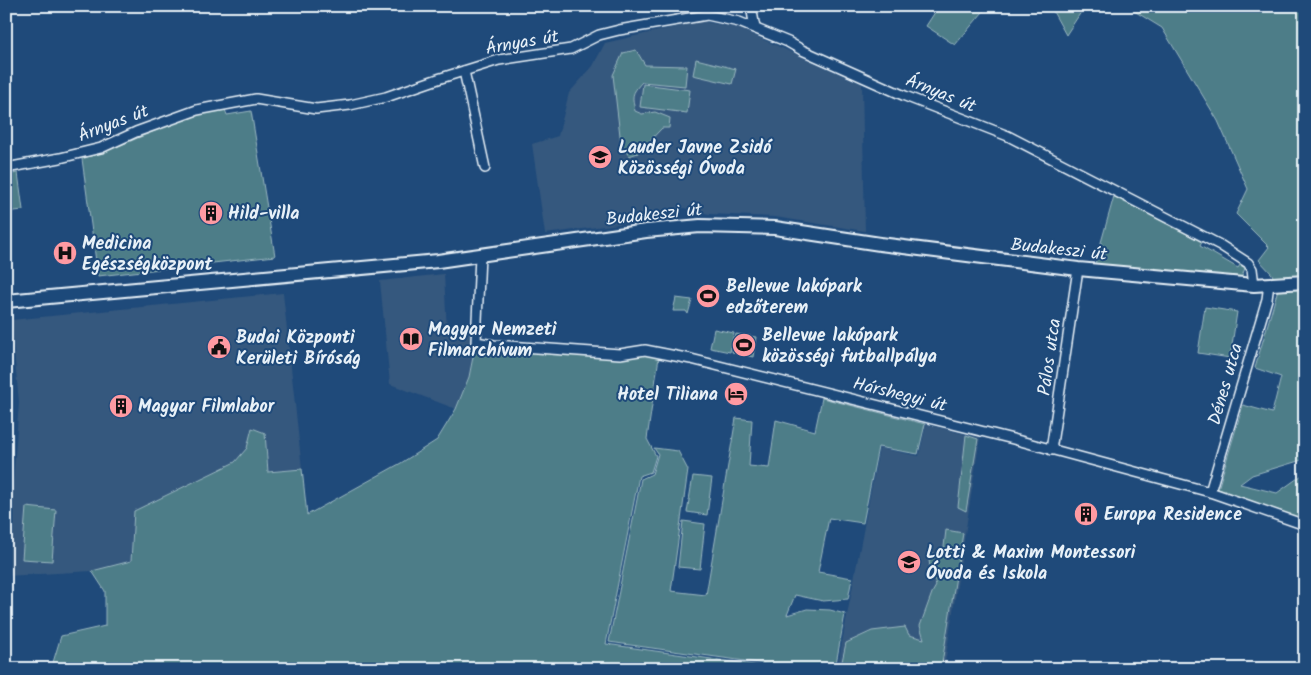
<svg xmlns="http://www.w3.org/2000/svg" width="1311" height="675" viewBox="0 0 1311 675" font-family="Kalam,sans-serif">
	<rect width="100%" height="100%" fill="#1f4a7a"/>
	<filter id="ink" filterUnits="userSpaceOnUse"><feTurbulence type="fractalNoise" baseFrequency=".02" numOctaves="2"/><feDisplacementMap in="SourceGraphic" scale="10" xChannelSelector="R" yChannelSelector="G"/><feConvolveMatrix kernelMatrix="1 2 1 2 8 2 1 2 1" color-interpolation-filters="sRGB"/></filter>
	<g filter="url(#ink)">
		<g fill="#35587e">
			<path d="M701 21 738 28 862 84 865 231 775 217 709 214 684 208 674 209 666 216 641 221 545 234 532 144 558 136 569 93 593 66 605 43Z"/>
			<path d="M444 274 447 331 473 329 476 342 469 377 456 409 390 384 380 281Z"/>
			<path d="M283 293 302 469 268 472 265 433 247 448 235 462 134 511 131 561 92 571 6 576 19 402 11 320Z"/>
			<path d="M926 424 980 438 944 669 837 668 879 448 919 456Z"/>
		</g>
		<g fill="#4d7d88" stroke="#9ab7c0">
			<path d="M939 6H988L955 45 926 26Z"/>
			<path d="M1048 6H1085L1066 35 1051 8Z"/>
			<path d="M1126 6H1305V459L1252 475 1240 484 1277 493 1305 473V520L1218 489 1243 405 1272 413 1281 377 1255 368 1278 289 1272 274 1259 260 1269 247 1236 214 1248 189 1218 121 1162 28Z"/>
			<path d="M636 50 645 65 687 66 685 86 642 82C631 94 632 96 635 111L642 114 655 112 670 118 669 128H662L638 153 629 156 621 144 613 75 623 53Z"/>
			<path d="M696 59 736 69 732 84 693 75Z"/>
			<path d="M643 84 690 90 687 113 640 107Z"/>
			<path d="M224 107 227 115 251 111 275 256 98 276 82 159 121 145 176 122Z"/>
			<path d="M18 173 23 210 6 212V175Z"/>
			<path d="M1114 196 1202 242 1200 246 1238 268 1240 265 1245 268 1241 279 1095 264Z"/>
			<path d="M676 298 692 300 688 314 686 311H673Z"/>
			<path d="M1205 307 1237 312 1230 358 1198 353Z"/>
			<path d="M714 329 734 333 730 352 710 348Z"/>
			<path d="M736 334 756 337 753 357 732 352Z"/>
			<path d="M476 342 642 354 659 357 647 439 656 456 651 472 639 476 606 644 782 669H51L61 636 105 626V591L92 571 131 561 134 511 235 462 247 448 252 428 265 433 268 472 302 469 307 515 401 463 437 440 456 409 469 377Z"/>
			<path d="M822 398 925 424 918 454 878 447 863 523 829 518 818 572 852 578 848 599 823 601 795 595 787 615 807 609 830 610 845 614 835 669H802L609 642 641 479 652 474 658 454 654 448 678 451 688 470 671 591 706 595 736 418 752 420 749 466 769 468 776 420 815 431Z"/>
			<path d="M966 435 978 439 966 511 958 507Z"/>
			<path d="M693 476 712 478 707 515 687 512Z"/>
			<path d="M26 507 56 510 52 561 22 559Z"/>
			<path d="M683 521 705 524 700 569 678 567Z"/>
			<path d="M946 530 963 533 941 669H864L841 666 846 643 872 631 905 627 909 635 924 639 920 626 932 593 936 586 930 567 928 553 943 555Z"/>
		</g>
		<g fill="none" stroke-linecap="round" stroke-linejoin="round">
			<g stroke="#e8f1f8" stroke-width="12">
				<g id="street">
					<path d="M751 6 755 28"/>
					<path d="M464 71 485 168"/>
					<path d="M6 168 60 158 101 148 136 132 197 110 256 99 316 109 350 105 386 97 441 78 499 60 571 49 599 35 619 30 707 15 739 22 788 42 802 50 905 96 1008 136 1220 245 1248 263 1252 269 1254 285"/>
					<path d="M480 256 476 342 494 345 620 354 645 350 691 359 1013 439 1210 492 1305 525"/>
					<path d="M1051 450 1078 269"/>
					<path d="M1210 492 1267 299 1269 284"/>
				</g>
			</g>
			<g stroke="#e8f1f8" stroke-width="16">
				<path id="secondary" d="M6 301 438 261 646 231 700 226 775 228 880 244 1078 269 1254 285 1305 282"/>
			</g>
			<use href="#street" stroke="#1f4a7a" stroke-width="9"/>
			<use href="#secondary" stroke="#1f4a7a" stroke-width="12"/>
		</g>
	</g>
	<defs>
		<g id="school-disc" transform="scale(1.25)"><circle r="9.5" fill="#ff9aa2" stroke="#1f4a7a"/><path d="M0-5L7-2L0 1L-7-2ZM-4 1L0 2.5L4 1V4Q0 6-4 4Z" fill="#111"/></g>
		<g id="building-disc" transform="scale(1.25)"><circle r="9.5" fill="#ff9aa2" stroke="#1f4a7a"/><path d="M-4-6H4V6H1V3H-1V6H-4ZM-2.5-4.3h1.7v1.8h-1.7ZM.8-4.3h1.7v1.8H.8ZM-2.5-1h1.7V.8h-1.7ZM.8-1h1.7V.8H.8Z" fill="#111"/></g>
		<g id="hospital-disc" transform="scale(1.25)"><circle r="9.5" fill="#ff9aa2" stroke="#1f4a7a"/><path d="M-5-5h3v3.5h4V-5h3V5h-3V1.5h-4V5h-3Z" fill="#111"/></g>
		<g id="stadium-disc" transform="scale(1.25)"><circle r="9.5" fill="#ff9aa2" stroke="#1f4a7a"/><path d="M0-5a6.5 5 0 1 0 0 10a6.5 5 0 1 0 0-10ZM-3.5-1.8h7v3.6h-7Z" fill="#111"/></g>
		<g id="library-disc" transform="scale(1.25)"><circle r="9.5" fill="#ff9aa2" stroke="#1f4a7a"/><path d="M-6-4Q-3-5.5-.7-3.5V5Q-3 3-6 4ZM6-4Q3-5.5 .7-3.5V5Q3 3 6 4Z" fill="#111"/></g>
		<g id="civic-disc" transform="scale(1.25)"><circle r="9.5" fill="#ff9aa2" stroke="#1f4a7a"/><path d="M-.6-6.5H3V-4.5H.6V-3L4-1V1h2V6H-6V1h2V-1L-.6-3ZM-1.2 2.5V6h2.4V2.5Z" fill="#111"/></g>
		<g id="hotel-disc" transform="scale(1.25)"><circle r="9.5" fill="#ff9aa2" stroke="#1f4a7a"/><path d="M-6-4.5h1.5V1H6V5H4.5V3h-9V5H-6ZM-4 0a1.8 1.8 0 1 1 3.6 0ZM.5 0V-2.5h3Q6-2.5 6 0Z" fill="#111"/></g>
	</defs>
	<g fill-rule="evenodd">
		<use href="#school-disc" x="600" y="157"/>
		<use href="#building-disc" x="211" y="213"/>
		<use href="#hospital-disc" x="65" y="253"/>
		<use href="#stadium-disc" x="708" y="296"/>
		<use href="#library-disc" x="411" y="339"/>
		<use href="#stadium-disc" x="744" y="345"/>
		<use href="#civic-disc" x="219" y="347"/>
		<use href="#hotel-disc" x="736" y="394"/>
		<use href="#building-disc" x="121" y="406"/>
		<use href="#building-disc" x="1086" y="514"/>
		<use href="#school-disc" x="909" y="562"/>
	</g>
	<g text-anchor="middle" stroke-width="4" stroke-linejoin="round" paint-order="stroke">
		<g font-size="18" fill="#e8f1f8" stroke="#1f4a7a">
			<text transform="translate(522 42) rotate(-10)" y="6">Árnyas út</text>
			<text transform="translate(941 93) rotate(22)" y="6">Árnyas út</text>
			<text transform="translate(113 123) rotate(-21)" y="6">Árnyas út</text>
			<text transform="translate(654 214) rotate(-6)" y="6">Budakeszi út</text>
			<text transform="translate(1059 249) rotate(6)" y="6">Budakeszi út</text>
			<text transform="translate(1049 357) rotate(-82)" y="6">Pálos utca</text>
			<text transform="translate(1225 384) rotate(-74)" y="6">Dénes utca</text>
			<text transform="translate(900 394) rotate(14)" y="6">Hárshegyi út</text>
		</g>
		<g font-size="18" font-weight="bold" fill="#e8f1f8" stroke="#1f4a7a" text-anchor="start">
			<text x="618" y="153">Lauder Javne Zsidó<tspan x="618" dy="21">Közösségi Óvoda</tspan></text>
			<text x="228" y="219">Hild-villa</text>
			<text x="82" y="249">Medicina<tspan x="82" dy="21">Egészségközpont</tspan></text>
			<text x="726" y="292">Bellevue lakópark<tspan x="726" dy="21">edzőterem</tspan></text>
			<text x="428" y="335">Magyar Nemzeti<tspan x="428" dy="21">Filmarchívum</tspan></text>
			<text x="762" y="341">Bellevue lakópark<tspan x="762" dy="21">közösségi futballpálya</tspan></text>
			<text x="236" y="343">Budai Központi<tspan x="236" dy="21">Kerületi Bíróság</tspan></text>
			<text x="718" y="400" text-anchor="end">Hotel Tiliana</text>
			<text x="138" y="412">Magyar Filmlabor</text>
			<text x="1104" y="520">Europa Residence</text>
			<text x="926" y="558">Lotti &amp; Maxim Montessori<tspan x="926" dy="21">Óvoda és Iskola</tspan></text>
		</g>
	</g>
	<rect width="1311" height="675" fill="none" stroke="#1f4a7a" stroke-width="25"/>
	<rect x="12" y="12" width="1286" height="650" fill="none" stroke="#e8f1f8" stroke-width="2" filter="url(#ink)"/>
</svg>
